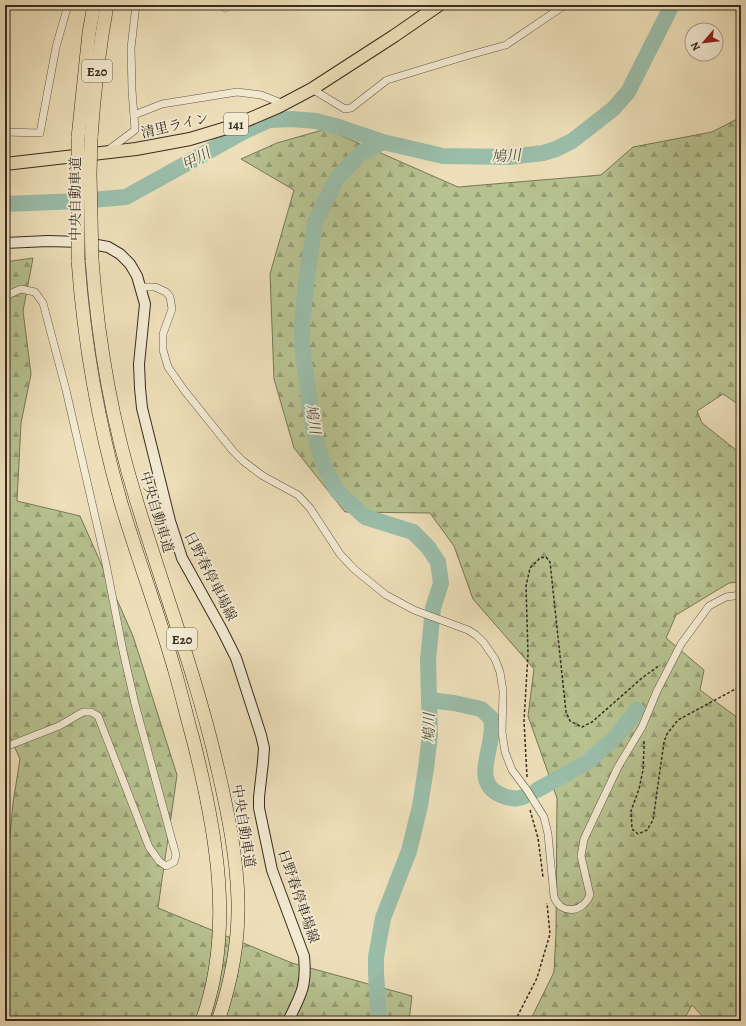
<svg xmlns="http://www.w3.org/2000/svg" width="746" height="1026" viewBox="0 0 746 1026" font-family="Alegreya,'Noto Serif JP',serif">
	<defs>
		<pattern id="forest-firs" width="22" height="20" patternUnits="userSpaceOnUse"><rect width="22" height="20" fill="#b7c290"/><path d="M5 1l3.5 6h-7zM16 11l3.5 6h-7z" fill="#969e75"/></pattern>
	</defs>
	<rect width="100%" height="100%" fill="#eddfb9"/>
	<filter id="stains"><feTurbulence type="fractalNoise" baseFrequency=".005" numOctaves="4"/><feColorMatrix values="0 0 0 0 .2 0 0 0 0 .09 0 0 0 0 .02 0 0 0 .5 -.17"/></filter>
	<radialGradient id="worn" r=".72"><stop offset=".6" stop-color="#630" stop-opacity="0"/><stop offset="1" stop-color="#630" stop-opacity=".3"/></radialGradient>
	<g fill="url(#forest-firs)" stroke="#777758">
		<path d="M741 117V406L723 394 697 411 702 423 741 454V582L729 583 676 615 666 638 704 670 700 690 738 718 741 719V1021H707L692 1005 683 1021H530L554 972 556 933 557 798 528 716 534 669 473 599 454 546 430 513 345 512 294 448 274 379 270 274 294 190 241 159 277 143 326 129 458 187 601 175 633 147 712 132Z"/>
		<path d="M33 258 23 311 31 374 21 423 17 501 80 516 133 636 177 775 158 908 292 963 412 996 409 1021H5V889L13 803 20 759 5 726V262Z"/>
	</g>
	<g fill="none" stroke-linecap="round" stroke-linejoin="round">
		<g stroke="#9abda9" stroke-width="16">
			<path d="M5 204 79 201 126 197 243 132 269 120 292 119 316 121 339 127 383 142 443 156 509 157 543 153 556 149 572 141 613 109 628 92 672 5"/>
			<path d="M429 700 454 703 481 709 491 718C491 721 492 724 492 727 492 751 472 783 501 795 508 798 516 800 523 797"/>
			<path d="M537 790 586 763 616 737 637 710"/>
			<path d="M379 1021 376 973V957L383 918 409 851 420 806 426 768 430 735 428 660 433 608 441 583 438 562 428 547 413 532 365 517 337 491 327 472 317 445 312 421 302 345V325L306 284 315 221 337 178 361 153 383 142"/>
		</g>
		<g stroke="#645946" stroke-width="8">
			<g id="minor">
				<path d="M225 8 228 5"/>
				<path d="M312 89 345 109 351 108 387 80 466 56 506 45 565 5"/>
				<path d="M134 115 162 104 237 92 261 95 284 104"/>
				<path d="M5 132 40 133 56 47 68 5"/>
				<path d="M107 151 135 130 132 90 131 48 136 5"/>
				<path d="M141 287H155L166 292 170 297 172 309 163 334V350L168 367 184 390 233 451 243 461 263 476 298 495 310 508 340 554 354 569 386 595 414 610 468 630 476 635 484 643 495 659 500 672 503 691 502 732 505 752 512 770 527 790 544 817 548 834 554 897C562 916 583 912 590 895L581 856 584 839 618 767 642 727 657 691 681 644 709 606 726 597 741 595"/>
				<path d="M5 296 21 289 35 292 43 303 66 390 106 564 123 651 135 704 176 855 174 862 166 866 159 861 149 847 98 716 91 712H83L59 726 5 747"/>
			</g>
		</g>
		<g stroke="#372c20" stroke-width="12">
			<path id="secondary" d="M5 243 48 241 81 242 108 247 120 254 130 264 137 276 145 304 139 364 140 388 142 408 170 521 182 558 222 630 236 658 261 735 264 748 263 762 259 797V808L272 870 304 956C307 986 301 995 288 1021"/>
		</g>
		<g stroke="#372c20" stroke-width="14">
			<path id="trunk" d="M5 164 136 149 190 139 233 126 278 107 312 89 394 36 439 5"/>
		</g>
		<g stroke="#372c20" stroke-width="14">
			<g id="motorway">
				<path d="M78 138 89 33 94 5"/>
				<path d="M91 138C94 93 99 49 107 5"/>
				<path d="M78 260C84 342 98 423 121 503 138 560 160 617 176 675 182 696 187 718 193 739 216 830 235 930 202 1021"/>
				<path d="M92 260C98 341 112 422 136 499 163 589 197 677 218 770 228 813 237 857 238 901 239 942 231 983 218 1021"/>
			</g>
		</g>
		<g stroke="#372c20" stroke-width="1.5" stroke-dasharray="3 2" stroke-linecap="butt">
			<path d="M644 741V748L643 770 639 789 631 811 632 829 638 834 647 830 653 820 664 742 667 734 678 720 741 686"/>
			<path d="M527 777 524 721 528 654 526 586 530 568 540 558 546 557 550 562 566 712 570 721 582 727 592 722 642 678 660 665"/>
			<path d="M530 810 538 838 543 877"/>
			<path d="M515 1021 537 978 550 934 547 903"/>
		</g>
		<use href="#minor" stroke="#f3ead2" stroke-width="7"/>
		<use href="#secondary" stroke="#f3ead2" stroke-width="10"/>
		<use href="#trunk" stroke="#eddfb9" stroke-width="12"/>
		<use href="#motorway" stroke="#eddfb9" stroke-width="13"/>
		<g stroke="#372c20" stroke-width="14" stroke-linecap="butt">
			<g id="motorway-bridge">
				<path d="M78 138V260"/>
				<path d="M91 138 90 174 92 260"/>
			</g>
		</g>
		<use href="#motorway-bridge" stroke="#eddfb9" stroke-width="13"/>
	</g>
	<g text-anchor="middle" stroke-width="3.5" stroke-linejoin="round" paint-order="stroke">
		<g fill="#f3ead2" stroke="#6f6555" stroke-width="1">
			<rect x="82" y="60" width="30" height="22" rx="3"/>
			<rect x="224" y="113" width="24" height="22" rx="3"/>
			<rect x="167" y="628" width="30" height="22" rx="3"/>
		</g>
		<g font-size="13" font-weight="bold" fill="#372c20">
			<text x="97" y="76">E20</text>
			<text x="236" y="129">141</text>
			<text x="182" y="644">E20</text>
		</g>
		<g font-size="14" fill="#372c20" stroke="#f3ead2">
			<text transform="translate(175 125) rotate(-13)" y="5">清里ライン</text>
			<text transform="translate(75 199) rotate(-90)" y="5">中央自動車道</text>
			<text transform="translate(157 512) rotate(73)" y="5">中央自動車道</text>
			<text transform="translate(211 576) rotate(63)" y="5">日野春停車場線</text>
			<text transform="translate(244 826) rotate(81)" y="5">中央自動車道</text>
			<text transform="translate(299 896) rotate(71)" y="5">日野春停車場線</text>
		</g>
		<g font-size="15" font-style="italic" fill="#505042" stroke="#f3ead2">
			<text transform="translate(506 156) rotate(-4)" y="5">鳩川</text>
			<text transform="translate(196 159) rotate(-28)" y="5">甲川</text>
			<text transform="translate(313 419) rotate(81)" y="5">鳩川</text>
			<text transform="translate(429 728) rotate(-89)" y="5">鳩川</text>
		</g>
	</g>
	<rect width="746" height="1026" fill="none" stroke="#eddfb9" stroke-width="20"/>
	<rect x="6" y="6" width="734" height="1014" fill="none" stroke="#372c20" stroke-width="2"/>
	<rect x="10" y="10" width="726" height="1006" fill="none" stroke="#372c20"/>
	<g transform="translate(704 42) rotate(242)"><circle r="19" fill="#f3ead2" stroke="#a89e8b"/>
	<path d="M0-3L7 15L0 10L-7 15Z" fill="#8f2418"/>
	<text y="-6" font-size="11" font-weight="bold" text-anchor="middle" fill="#372c20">N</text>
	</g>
	<rect width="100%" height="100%" filter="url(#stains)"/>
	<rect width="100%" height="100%" fill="url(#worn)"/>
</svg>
